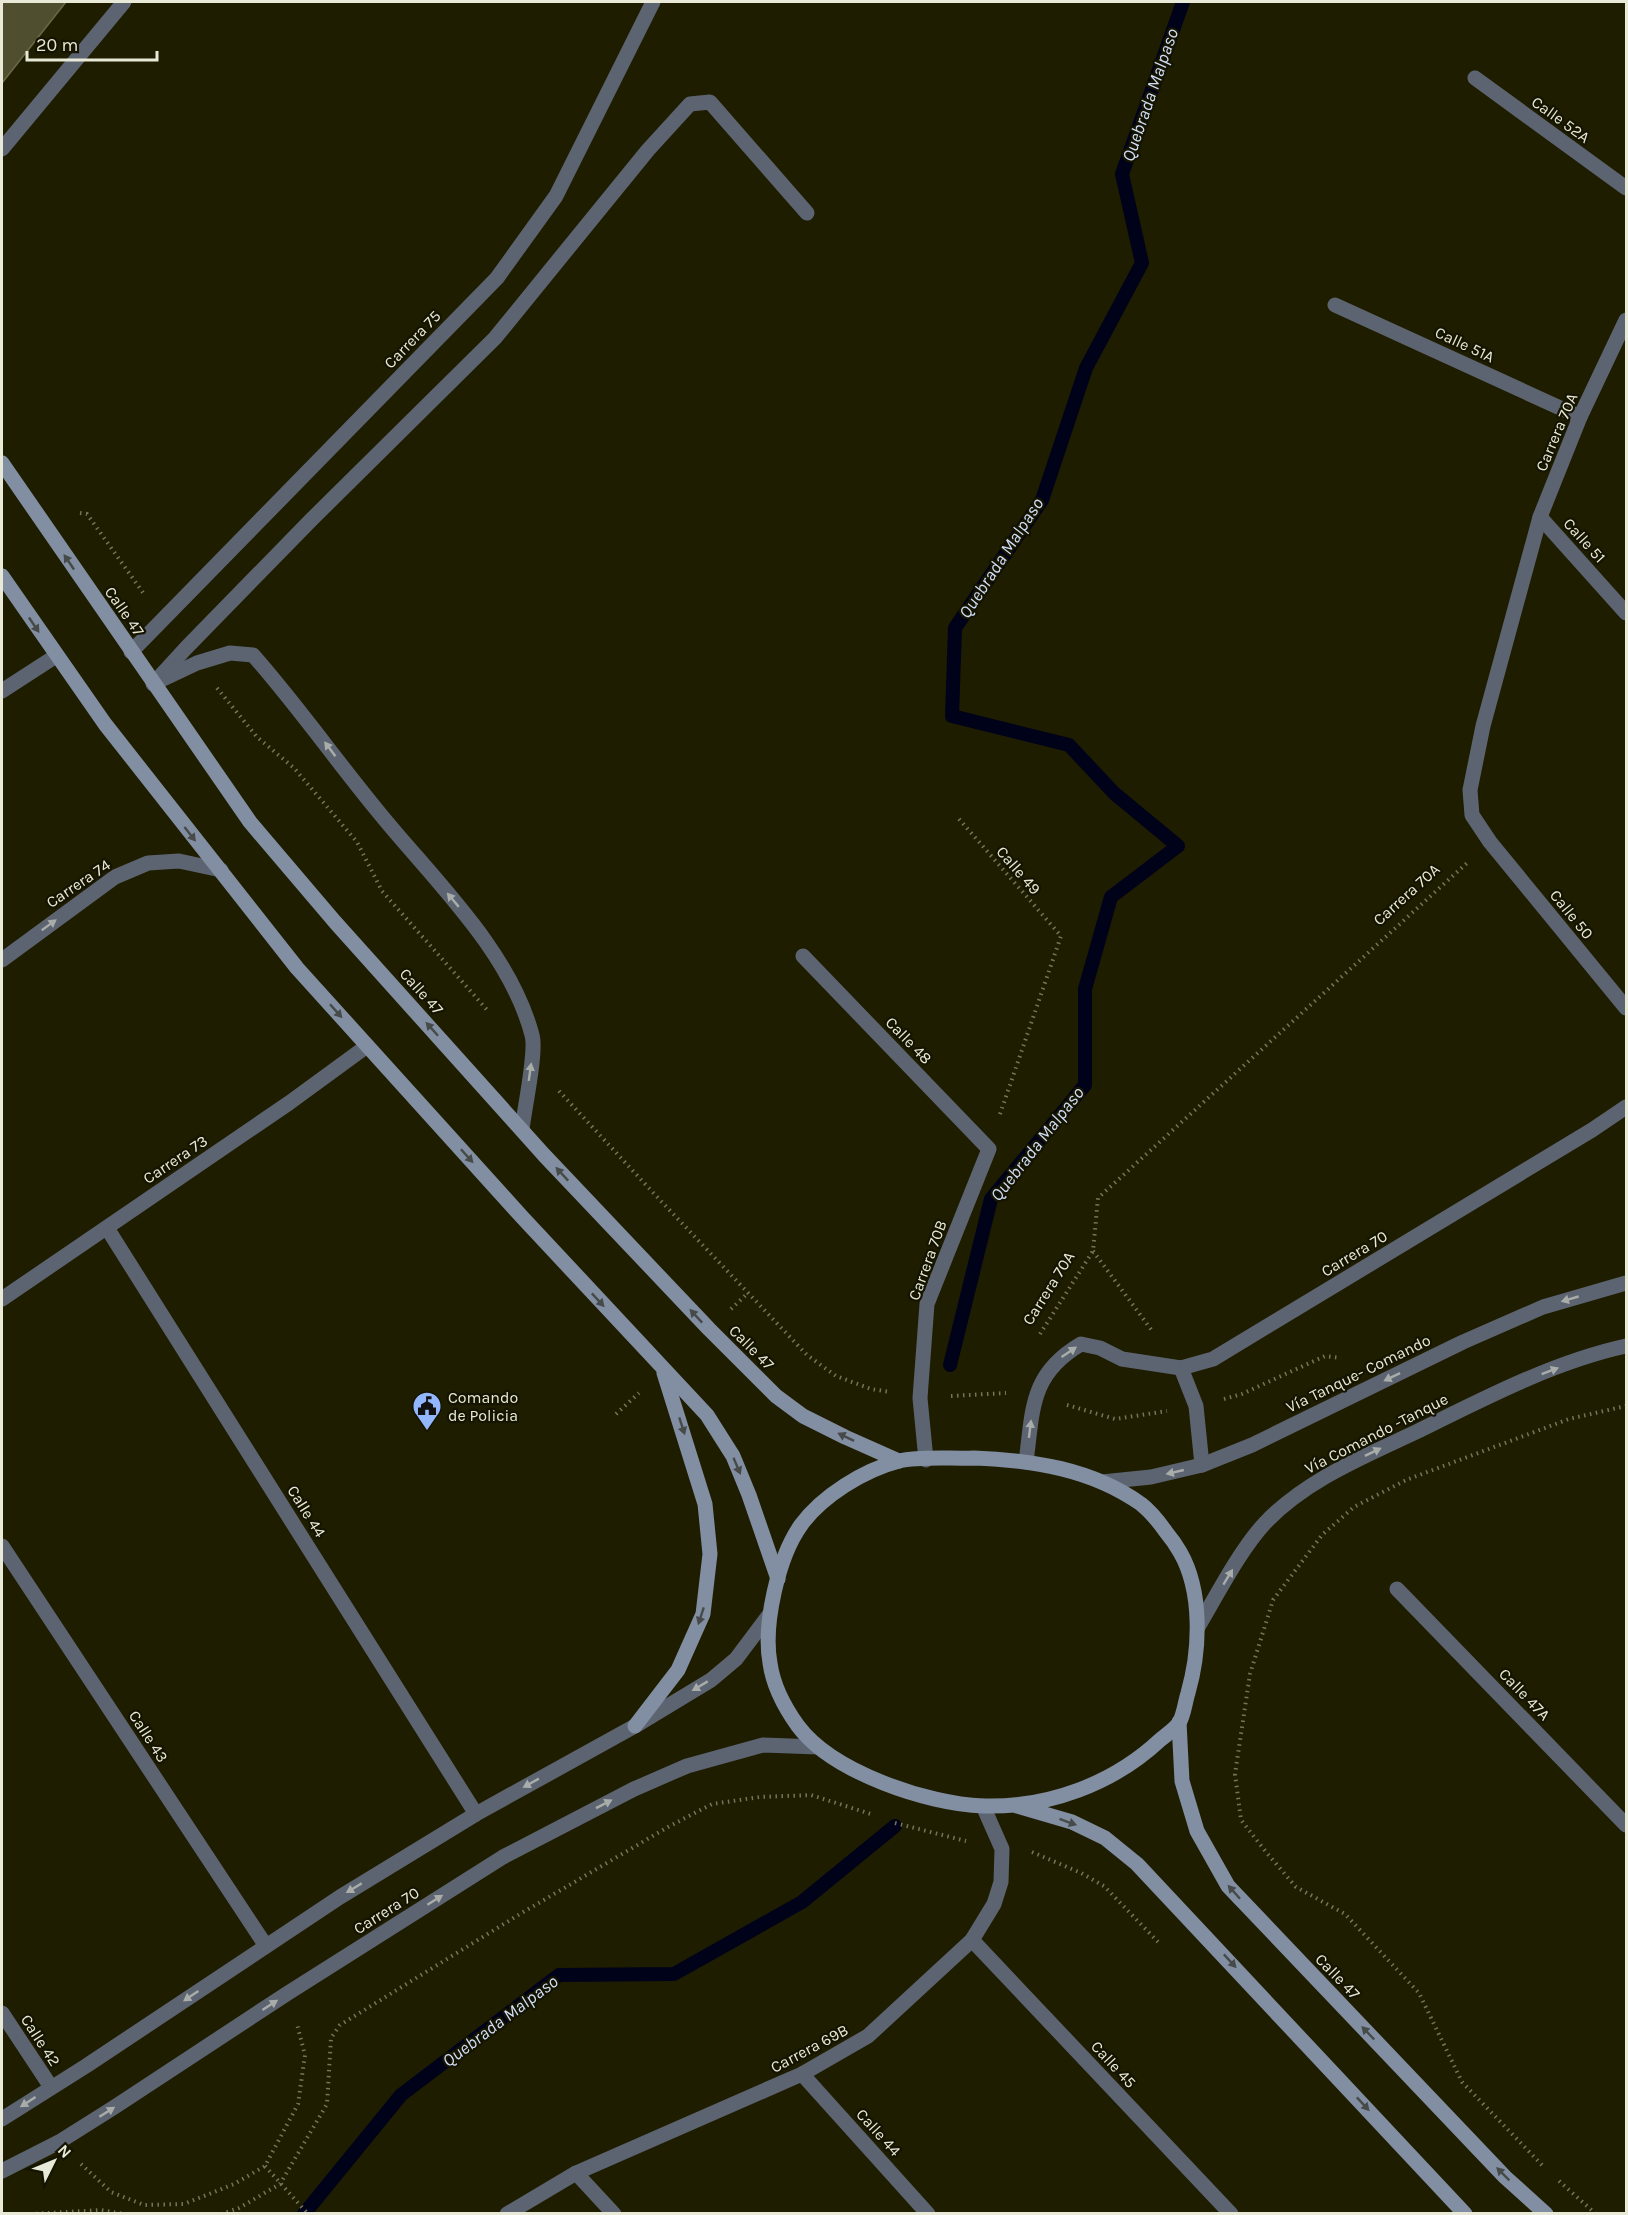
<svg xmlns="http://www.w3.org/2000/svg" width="1628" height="2215" viewBox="0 0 1628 2215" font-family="Karla,sans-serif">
	<rect width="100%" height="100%" fill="#1e1d00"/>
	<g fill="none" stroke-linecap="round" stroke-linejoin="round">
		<g stroke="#00021a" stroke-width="14">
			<path d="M950 1365 991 1199 1085 1085V989L1111 897 1178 846 1114 793 1069 745 952 716 955 628 1042 500 1086 368 1142 263 1122 174 1183 2"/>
			<path d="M304 2214 401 2095 559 1975 674 1974 802 1902 895 1826"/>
		</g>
	</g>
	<path fill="#4f4e2e" stroke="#696948" stroke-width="1.5" d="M2 2H66L2 83Z"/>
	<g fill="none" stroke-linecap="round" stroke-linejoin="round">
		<g stroke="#75755d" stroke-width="4" stroke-dasharray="1.5 4.5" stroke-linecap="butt">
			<path d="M80 513 87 514 144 594"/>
			<path d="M217 688 257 737 294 768 357 842 382 891 488 1011"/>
			<path d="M959 819 1061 936 999 1117"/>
			<path d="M559 1091 659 1199 807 1355 836 1376 871 1389 890 1392"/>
			<path d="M1093 1251 1153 1332"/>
			<path d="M731 1309 748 1293"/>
			<path d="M1040 1334 1093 1251 1098 1198 1467 863"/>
			<path d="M951 1396 1006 1393"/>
			<path d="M1224 1399 1242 1394 1325 1356 1341 1358"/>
			<path d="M1067 1405 1115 1419 1167 1411"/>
			<path d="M616 1414 639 1393"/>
			<path d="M895 1823 966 1841"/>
			<path d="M1032 1852 1081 1873 1104 1886 1161 1945"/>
			<path d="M81 2164 111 2192 144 2205 184 2204 234 2184 265 2166 298 2104 305 2055 297 2024"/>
			<path d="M1542 2165 1462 2082 1419 1993 1345 1914 1296 1887 1266 1852 1241 1820 1235 1774 1250 1674 1273 1600 1322 1535 1354 1507 1406 1480 1569 1419 1626 1406"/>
			<path d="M265 2166 308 2214"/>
			<path d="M1559 2181 1596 2214"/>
			<path d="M30 2214 101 2210 124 2214"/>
			<path d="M221 2214 239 2208 280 2184 327 2104 331 2038 340 2025 520 1914 668 1827 712 1804 760 1797 811 1795 874 1815"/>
		</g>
		<g stroke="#5d6471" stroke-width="15">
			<path d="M2 149 124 2"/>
			<path d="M161 680 197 663 230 653 253 655C298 706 337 762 381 815 434 880 510 951 532 1035 537 1051 524 1110 522 1130"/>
			<path d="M153 684 186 648 311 520 495 338 648 150 690 104 710 102 807 213"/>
		</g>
		<g stroke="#5d6471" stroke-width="15">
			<path d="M1475 78 1626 188"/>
			<path d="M1335 305 1580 417"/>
			<path d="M1626 320 1580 417 1540 517 1483 726 1470 790 1472 815 1490 842 1626 1008"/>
			<path d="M1540 517 1626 613"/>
			<path d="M131 652 497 278 556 196 653 2"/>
			<path d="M2 691 56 656"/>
			<path d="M803 956 989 1149 927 1304 920 1398 926 1460"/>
			<path d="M2 960 115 877 148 863 179 861 221 870"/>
			<path d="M107 1228 476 1814"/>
			<path d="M2 1299 289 1103 367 1046"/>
			<path d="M1181 1368 1196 1406 1202 1465"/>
			<path d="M1026 1462C1033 1409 1030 1374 1081 1344L1100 1348 1122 1359 1181 1368 1213 1359 1592 1130 1626 1107"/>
			<path d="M2 1546 266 1946"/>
			<path d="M1397 1589 1626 1825"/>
			<path d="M972 1940 1231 2214"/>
			<path d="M2 2013 51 2087"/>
			<path d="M802 2074 928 2214"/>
			<path d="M576 2173 614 2214"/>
			<path d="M507 2214 576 2173 802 2074 868 2036 972 1940 994 1904 1001 1882 1002 1849 983 1806"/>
		</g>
		<g stroke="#5d6471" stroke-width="15">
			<path d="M1102 1482 1151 1477 1202 1465 1252 1445 1463 1342 1543 1307 1626 1283"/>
			<path d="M1198 1627C1217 1595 1240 1550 1265 1523 1306 1480 1363 1457 1416 1432 1483 1399 1553 1362 1626 1346"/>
			<path d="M2 2119 86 2066 340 1897 476 1814 635 1726 711 1680 736 1659 769 1615"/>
			<path d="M2 2171 59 2142 113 2108 288 1993 503 1857 634 1789 687 1766 763 1745 818 1747"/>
		</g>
		<g stroke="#828ea2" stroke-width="15">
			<path d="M2 463 250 822 335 922 544 1155 709 1329 776 1396 803 1416 845 1437 899 1461"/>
			<path d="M2 576 105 724 297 968 522 1217 707 1415 733 1456 749 1495 778 1579"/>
			<path d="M974 1458C1032 1460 1092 1469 1141 1504 1150 1511 1159 1522 1166 1532 1171 1538 1176 1545 1180 1552 1203 1592 1200 1651 1188 1693 1185 1702 1184 1715 1179 1723 1175 1729 1166 1735 1160 1740 1113 1784 1048 1808 983 1806 927 1804 832 1772 798 1726 785 1708 773 1685 770 1663 763 1625 778 1557 801 1525 822 1496 864 1470 899 1461 921 1456 951 1459 974 1458Z"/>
			<path d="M1179 1722 1182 1781 1197 1831 1228 1886 1505 2177 1546 2214"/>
			<path d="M635 1726 678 1670 703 1614 710 1554 705 1504 664 1373"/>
			<path d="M1017 1806 1072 1822 1105 1838 1137 1864 1465 2214"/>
		</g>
	</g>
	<defs><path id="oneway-solid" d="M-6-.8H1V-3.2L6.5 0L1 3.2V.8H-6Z" transform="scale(1.5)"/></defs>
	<g fill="#464b49">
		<use href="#oneway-solid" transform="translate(69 562) rotate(-124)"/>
		<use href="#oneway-solid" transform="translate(34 625) rotate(56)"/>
		<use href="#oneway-solid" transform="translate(190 834) rotate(52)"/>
		<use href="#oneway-solid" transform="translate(336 1011) rotate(48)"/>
		<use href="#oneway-solid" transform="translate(432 1029) rotate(-132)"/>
		<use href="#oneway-solid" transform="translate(467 1156) rotate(48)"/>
		<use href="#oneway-solid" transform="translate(562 1174) rotate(-133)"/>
		<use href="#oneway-solid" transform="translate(598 1300) rotate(47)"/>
		<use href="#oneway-solid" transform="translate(696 1316) rotate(-133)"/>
		<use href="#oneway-solid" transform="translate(682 1426) rotate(72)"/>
		<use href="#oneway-solid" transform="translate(846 1437) rotate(-154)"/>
		<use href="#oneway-solid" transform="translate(737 1466) rotate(67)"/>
		<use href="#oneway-solid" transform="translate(701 1616) rotate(108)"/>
		<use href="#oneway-solid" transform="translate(1068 1822) rotate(20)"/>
		<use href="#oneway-solid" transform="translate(1234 1892) rotate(-132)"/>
		<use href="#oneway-solid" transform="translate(1230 1961) rotate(47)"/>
		<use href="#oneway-solid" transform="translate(1368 2033) rotate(-134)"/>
		<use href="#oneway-solid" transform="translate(1363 2104) rotate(47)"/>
		<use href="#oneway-solid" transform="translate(1503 2174) rotate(-135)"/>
	</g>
	<g fill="#a9ada9">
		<use href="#oneway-solid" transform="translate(330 749) rotate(-127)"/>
		<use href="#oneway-solid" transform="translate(453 900) rotate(-130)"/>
		<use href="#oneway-solid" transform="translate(49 925) rotate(-36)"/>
		<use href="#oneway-solid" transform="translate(530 1072) rotate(-82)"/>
		<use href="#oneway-solid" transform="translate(1570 1299) rotate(164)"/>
		<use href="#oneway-solid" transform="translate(1069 1352) rotate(-34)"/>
		<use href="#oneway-solid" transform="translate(1550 1371) rotate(-21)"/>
		<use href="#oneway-solid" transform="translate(1392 1377) rotate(154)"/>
		<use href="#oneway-solid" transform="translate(1030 1429) rotate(-83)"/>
		<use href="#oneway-solid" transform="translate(1373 1452) rotate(-26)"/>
		<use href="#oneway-solid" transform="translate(1175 1472) rotate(167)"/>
		<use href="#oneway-solid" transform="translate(1228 1577) rotate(-59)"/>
		<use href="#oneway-solid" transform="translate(700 1686) rotate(149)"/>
		<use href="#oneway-solid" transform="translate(531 1783) rotate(151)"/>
		<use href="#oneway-solid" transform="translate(604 1804) rotate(-27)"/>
		<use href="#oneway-solid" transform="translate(354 1888) rotate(149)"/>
		<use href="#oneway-solid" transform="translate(435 1900) rotate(-32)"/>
		<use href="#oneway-solid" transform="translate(191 1996) rotate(146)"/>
		<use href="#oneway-solid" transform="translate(270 2005) rotate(-33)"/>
		<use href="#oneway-solid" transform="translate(28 2102) rotate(147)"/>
		<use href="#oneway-solid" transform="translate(107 2112) rotate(-32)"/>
	</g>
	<defs>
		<g id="civic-pin" transform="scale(1.5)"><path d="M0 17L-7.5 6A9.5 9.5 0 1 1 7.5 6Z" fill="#92b7fd" stroke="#151400"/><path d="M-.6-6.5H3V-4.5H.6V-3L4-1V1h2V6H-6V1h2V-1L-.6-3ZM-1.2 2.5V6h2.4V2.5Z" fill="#111"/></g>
	</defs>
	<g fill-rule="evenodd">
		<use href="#civic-pin" x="427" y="1406"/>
	</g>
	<g text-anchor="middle" stroke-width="4.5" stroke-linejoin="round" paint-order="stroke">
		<g font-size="16" fill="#e8e9d6" stroke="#151400">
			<text transform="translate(1561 119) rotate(36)" y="6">Calle 52A</text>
			<text transform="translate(412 339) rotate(-46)" y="6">Carrera 75</text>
			<text transform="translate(1465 344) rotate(25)" y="6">Calle 51A</text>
			<text transform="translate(1556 432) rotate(-67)" y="6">Carrera 70A</text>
			<text transform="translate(1585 540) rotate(48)" y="6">Calle 51</text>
			<text transform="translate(125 611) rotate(55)" y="6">Calle 47</text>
			<text transform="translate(1019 870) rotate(49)" y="6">Calle 49</text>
			<text transform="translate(78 883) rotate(-34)" y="6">Carrera 74</text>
			<text transform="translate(1406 894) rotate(-42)" y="6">Carrera 70A</text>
			<text transform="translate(1572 914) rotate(51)" y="6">Calle 50</text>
			<text transform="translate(422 991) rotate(48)" y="6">Calle 47</text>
			<text transform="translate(909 1040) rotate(46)" y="6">Calle 48</text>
			<text transform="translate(175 1159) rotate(-34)" y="6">Carrera 73</text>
			<text transform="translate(1354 1253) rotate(-31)" y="6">Carrera 70</text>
			<text transform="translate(927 1260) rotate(-70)" y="6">Carrera 70B</text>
			<text transform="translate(1048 1288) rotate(-58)" y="6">Carrera 70A</text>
			<text transform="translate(752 1347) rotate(45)" y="6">Calle 47</text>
			<text transform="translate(1358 1373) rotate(-26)" y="6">Vía Tanque- Comando</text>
			<text transform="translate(1376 1433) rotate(-27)" y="6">Vía Comando -Tanque</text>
			<text transform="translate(307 1511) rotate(58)" y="6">Calle 44</text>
			<text transform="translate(1525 1694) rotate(46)" y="6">Calle 47A</text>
			<text transform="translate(149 1736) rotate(57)" y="6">Calle 43</text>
			<text transform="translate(386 1910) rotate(-32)" y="6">Carrera 70</text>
			<text transform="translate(1338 1976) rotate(46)" y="6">Calle 47</text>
			<text transform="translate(41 2040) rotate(57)" y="6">Calle 42</text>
			<text transform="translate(809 2048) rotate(-28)" y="6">Carrera 69B</text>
			<text transform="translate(1114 2064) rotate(47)" y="6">Calle 45</text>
			<text transform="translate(879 2132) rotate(48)" y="6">Calle 44</text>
		</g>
		<g font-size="16" fill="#e8e9d6" stroke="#151400" text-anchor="start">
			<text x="448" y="1403">Comando<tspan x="448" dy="18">de Policia</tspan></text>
		</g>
		<g font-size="18" font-style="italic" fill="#d0def6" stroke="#151400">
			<text transform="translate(1150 95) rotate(-71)" y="6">Quebrada Malpaso</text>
			<text transform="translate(1001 558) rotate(-57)" y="6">Quebrada Malpaso</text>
			<text transform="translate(1037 1144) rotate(-52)" y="6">Quebrada Malpaso</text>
			<text transform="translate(500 2021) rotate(-37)" y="6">Quebrada Malpaso</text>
		</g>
	</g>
	<rect width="1628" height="2215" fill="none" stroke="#e8e9d6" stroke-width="6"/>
	<g transform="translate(54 2161) rotate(47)" stroke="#151400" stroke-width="4.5" paint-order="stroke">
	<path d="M0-4.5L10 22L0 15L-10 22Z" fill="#e8e9d6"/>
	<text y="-9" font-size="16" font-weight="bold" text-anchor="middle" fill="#e8e9d6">N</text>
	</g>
	<path d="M27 51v9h130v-9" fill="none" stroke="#e8e9d6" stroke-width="3"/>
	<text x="36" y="51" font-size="18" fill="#e8e9d6" stroke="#151400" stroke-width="4.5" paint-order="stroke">20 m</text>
</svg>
